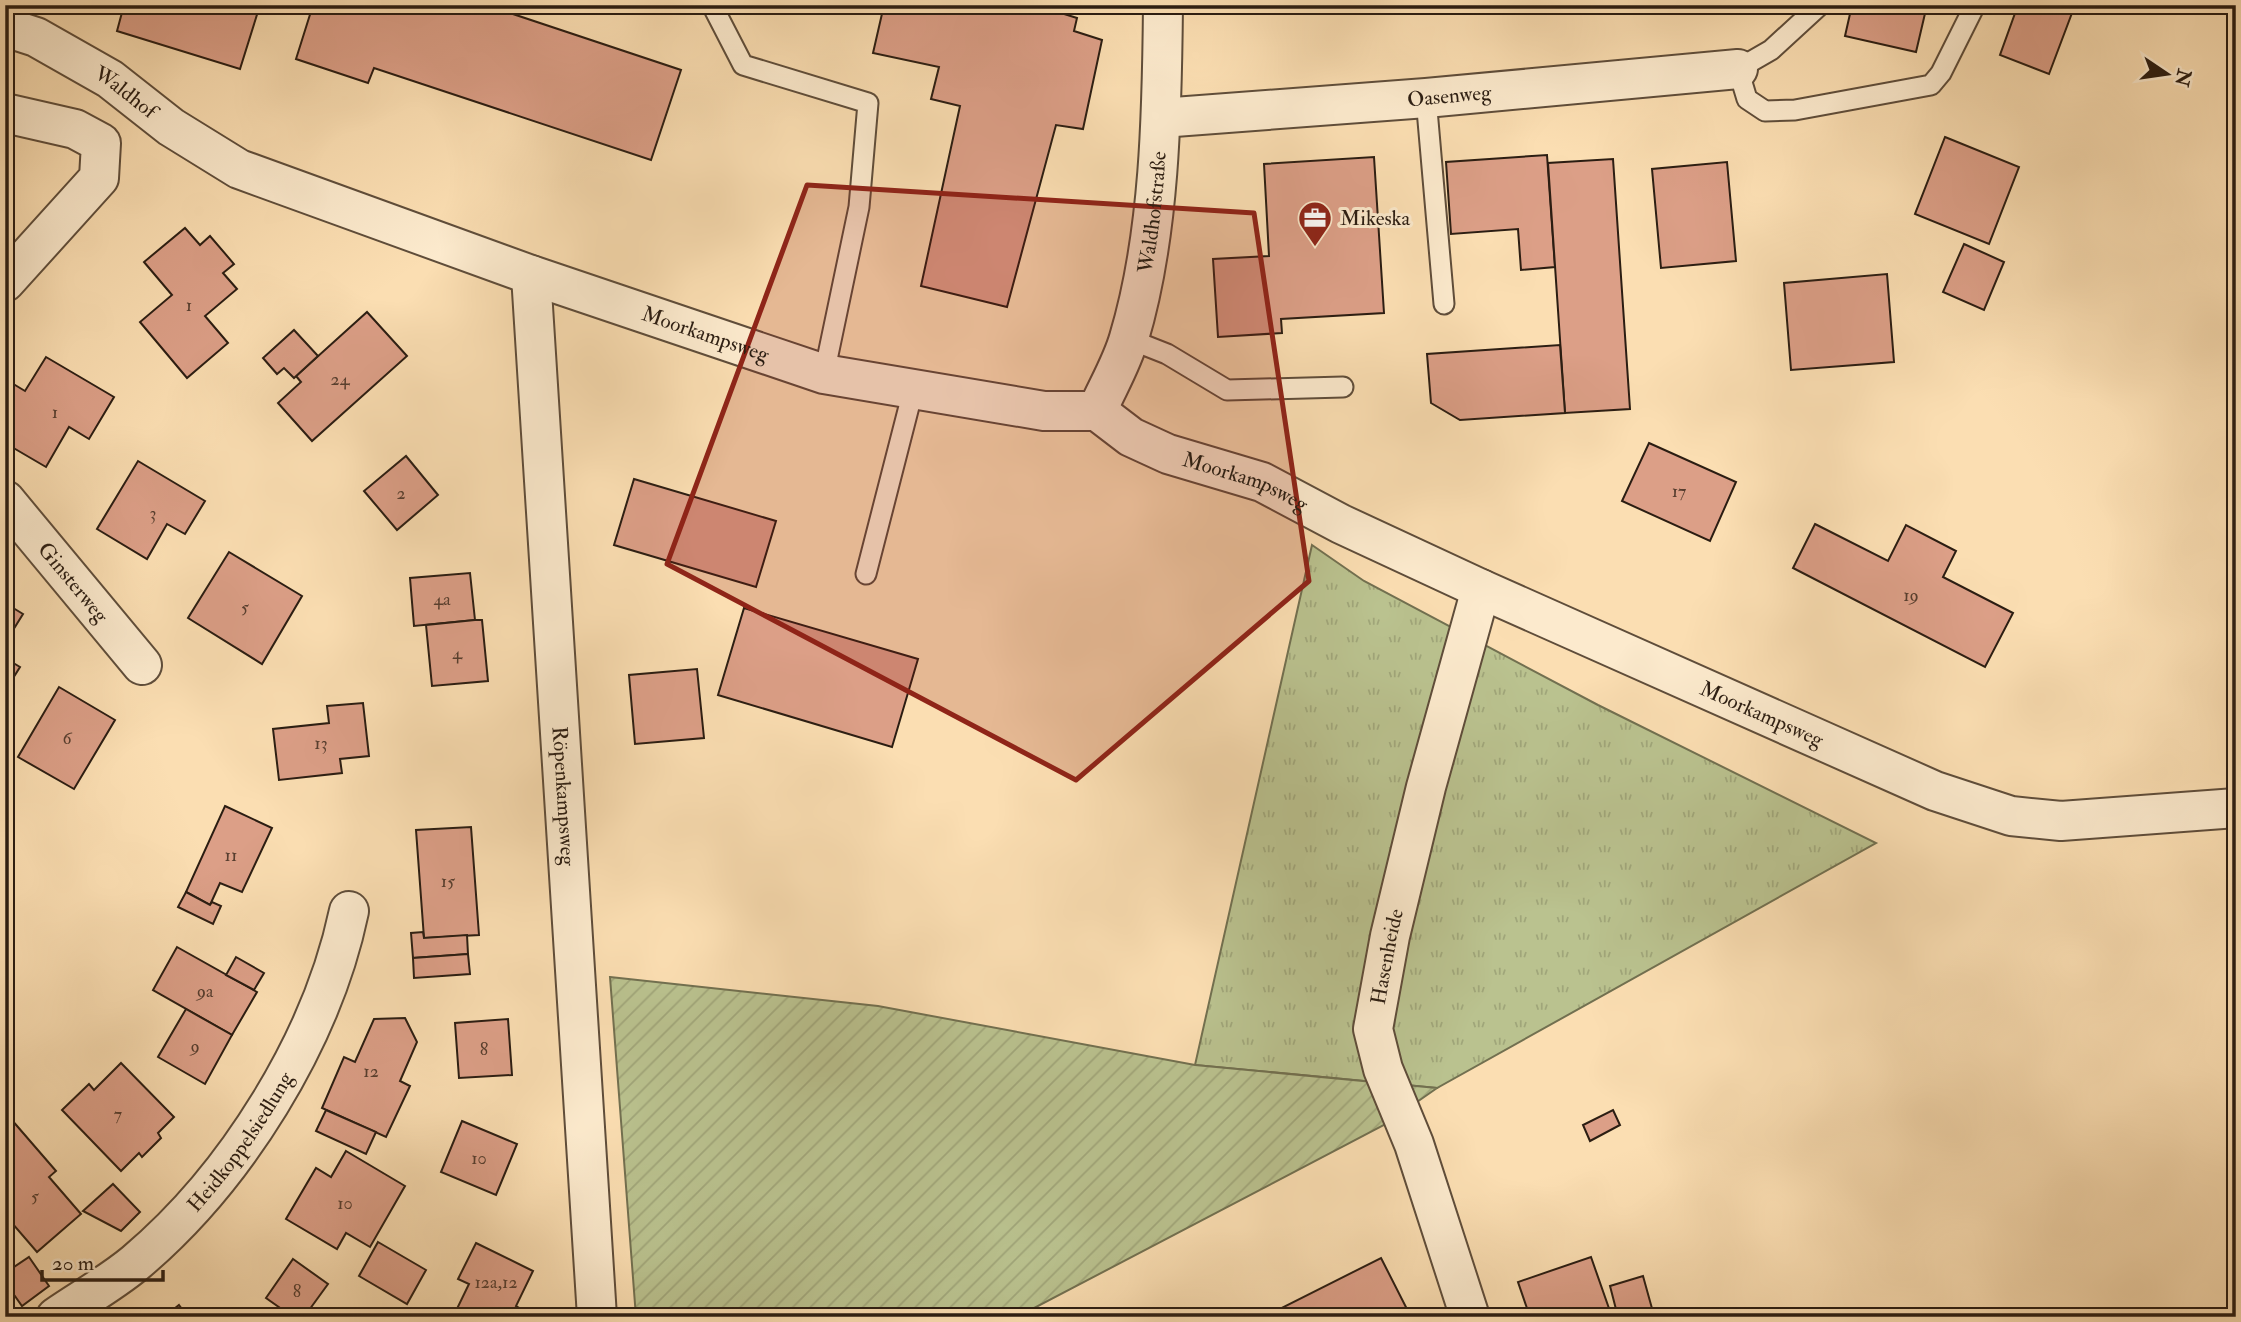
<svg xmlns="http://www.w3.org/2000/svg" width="2241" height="1322" viewBox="0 0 2241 1322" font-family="'IM FELL Double Pica',serif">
	<defs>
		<pattern id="grass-tufts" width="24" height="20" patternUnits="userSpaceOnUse" patternTransform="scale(1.75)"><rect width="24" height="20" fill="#bac28f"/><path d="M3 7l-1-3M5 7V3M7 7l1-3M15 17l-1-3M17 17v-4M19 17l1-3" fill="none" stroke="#a0a67a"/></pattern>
		<pattern id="garden-furrows" width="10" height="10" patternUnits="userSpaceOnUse" patternTransform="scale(1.75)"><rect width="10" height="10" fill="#bac28f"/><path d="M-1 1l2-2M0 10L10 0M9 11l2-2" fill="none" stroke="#a0a67a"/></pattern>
	</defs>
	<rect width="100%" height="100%" fill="#fbdeb2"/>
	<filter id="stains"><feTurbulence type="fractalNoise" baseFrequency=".00286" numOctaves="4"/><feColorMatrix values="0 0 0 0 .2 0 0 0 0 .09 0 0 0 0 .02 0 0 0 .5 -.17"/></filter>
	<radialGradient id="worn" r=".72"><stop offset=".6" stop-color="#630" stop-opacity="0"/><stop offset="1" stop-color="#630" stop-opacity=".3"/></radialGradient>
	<path fill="url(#grass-tufts)" stroke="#727050" stroke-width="2" d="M1312 545 1364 581 1598 705 1876 843 1437 1088 1195 1065Z"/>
	<path fill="url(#garden-furrows)" stroke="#727050" stroke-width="2" d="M610 977 878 1006 1195 1065 1437 1088 1384 1125 1017 1317H636Z"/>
	<g fill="#dc9f87" stroke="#2b1d12" stroke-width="2">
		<path d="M124 5H260L240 69 117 31Z"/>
		<path d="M313 5H486L681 70 651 160 374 68 368 83 296 59Z"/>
		<path d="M884 5H1048V9L1077 18 1074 31 1102 40 1083 129 1056 125 1007 307 921 286 960 106 931 99 939 67 873 53Z"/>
		<path d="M1852 5H1927L1916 52 1845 36Z"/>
		<path d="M2018 5H2075L2049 74 2000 55Z"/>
		<path d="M1945 137 2019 167 1989 244 1915 214Z"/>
		<path d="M1547 155 1555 267 1521 270 1518 229 1451 234 1446 162Z"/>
		<path d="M1374 157 1384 313 1281 319 1282 333 1218 337 1213 259 1269 256 1264 164Z"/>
		<path d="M1613 159 1630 409 1565 413 1548 163Z"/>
		<path d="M1727 162 1736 261 1661 268 1652 169Z"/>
		<path d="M185 228 200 245 210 236 234 264 223 273 237 289 205 316 228 343 187 378 140 322 172 295 144 262Z"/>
		<path d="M1964 244 2004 262 1984 310 1943 292Z"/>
		<path d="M1887 274 1894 362 1791 370 1784 283Z"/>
		<path d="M367 312 407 356 312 441 278 403 301 382 296 376Z"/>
		<path d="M294 330 318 356 294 378 284 368 277 374 263 358Z"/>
		<path d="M1560 345 1565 413 1460 420 1431 403 1427 354Z"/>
		<path d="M46 357 114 397 89 439 69 427 46 467 5 443V379L25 391Z"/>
		<path d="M1649 443 1736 482 1710 541 1622 501Z"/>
		<path d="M406 456 438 495 397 530 364 491Z"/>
		<path d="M138 461 205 501 185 534 167 524 147 559 97 529Z"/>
		<path d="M634 479 776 521 756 587 614 545Z"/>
		<path d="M1815 524 1888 561 1906 525 1956 551 1943 577 2013 613 1985 667 1793 568Z"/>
		<path d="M229 552 302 596 262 664 188 618Z"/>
		<path d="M470 573 475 620 414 626 410 578Z"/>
		<path d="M5 603 23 614 5 643Z"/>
		<path d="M744 608 918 659 892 747 718 695Z"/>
		<path d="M475 620H482L488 681 432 686 426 625Z"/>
		<path d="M5 658 20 667 5 691Z"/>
		<path d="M697 669 704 738 635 744 629 675Z"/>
		<path d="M59 687 115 720 74 789 18 757Z"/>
		<path d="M363 703 369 756 340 759 342 773 279 780 273 729 329 723 327 706Z"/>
		<path d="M225 806 272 828 242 892 220 883 210 905 186 892Z"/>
		<path d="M471 827 479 935 424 938 416 830Z"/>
		<path d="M186 892 210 905 212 902 221 906 213 924 178 907Z"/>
		<path d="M423 932 424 938 467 935 468 954 413 958 411 933Z"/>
		<path d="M177 947 257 992 232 1035 153 990Z"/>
		<path d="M468 954 470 974 414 978 413 958Z"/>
		<path d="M236 957 264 973 254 990 226 975Z"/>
		<path d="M186 1009 232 1035 205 1084 158 1057Z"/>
		<path d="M405 1018 417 1042 400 1081 410 1086 386 1137 322 1108 344 1057 355 1062 374 1019Z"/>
		<path d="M508 1019 512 1075 459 1078 455 1023Z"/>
		<path d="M121 1063 174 1117 158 1133 161 1138 142 1157 139 1153 121 1171 62 1110 89 1084 94 1090Z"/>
		<path d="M326 1110 376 1132 366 1154 316 1131Z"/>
		<path d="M1613 1110 1620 1125 1590 1141 1583 1125Z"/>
		<path d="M11 1119 56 1171 49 1177 81 1214 37 1252 5 1215V1124Z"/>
		<path d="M462 1121 517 1144 496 1195 441 1172Z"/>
		<path d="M346 1151 405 1186 370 1247 346 1233 337 1249 286 1219 316 1168 331 1177Z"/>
		<path d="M113 1184 140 1212 121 1231 83 1211Z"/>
		<path d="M378 1242 426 1270 407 1304 359 1276Z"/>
		<path d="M476 1243 533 1271 516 1306 535 1317H453L469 1284 458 1279Z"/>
		<path d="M29 1257 49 1286 22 1306 5 1282V1273Z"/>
		<path d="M1591 1257 1612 1317H1530L1518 1282Z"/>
		<path d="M1381 1258 1411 1317H1264Z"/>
		<path d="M293 1259 328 1284 304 1317H293L266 1298Z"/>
		<path d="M1643 1276 1653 1312 1637 1317H1618L1610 1286Z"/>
		<path d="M179 1305 188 1317H164Z"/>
	</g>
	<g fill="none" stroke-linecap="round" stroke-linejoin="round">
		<g stroke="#5f4d3a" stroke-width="23">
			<g id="service">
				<path d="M712 5 743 65 868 103 859 207 824 374"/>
				<path d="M1820 5 1771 50 1738 69 1747 99 1765 111 1795 110 1931 85 1941 73 1975 5"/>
				<path d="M1426 98 1444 304"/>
				<path d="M1129 339 1167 354 1227 390 1343 387"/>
				<path d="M866 574 914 387"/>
			</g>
		</g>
		<g stroke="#5f4d3a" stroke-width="42">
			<g id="minor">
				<path id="s1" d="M5 27 36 37 110 79 171 127 239 169 531 275 824 374 1044 411H1097L1131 437 1168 454 1262 482 1341 524 1481 589 1935 791 2011 816 2061 821 2236 808"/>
				<path d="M5 113 75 129 101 143 99 178 5 282"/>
				<path id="s2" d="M1161 118 1426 98 1738 69"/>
				<path id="s3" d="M531 275 597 1317"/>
				<path id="s4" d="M1097 411C1107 388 1122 363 1129 338 1160 235 1162 112 1163 5"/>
				<path id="s5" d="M5 500 142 665"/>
				<path id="s6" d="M56 1317C82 1299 111 1283 135 1263 236 1178 322 1040 349 911"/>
				<path id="s7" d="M1470 1317 1414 1144 1383 1069 1373 1029 1390 936 1426 787 1481 589"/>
			</g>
		</g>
		<use href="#service" stroke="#fceacd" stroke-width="19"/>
		<use href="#minor" stroke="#fceacd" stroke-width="38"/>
	</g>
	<path fill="#8f2418" fill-opacity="0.2" stroke="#8f2418" stroke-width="5" stroke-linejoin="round" d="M807 185 1254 213 1309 581 1076 780 667 564Z"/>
	<defs>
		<g id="office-pin" transform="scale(1.75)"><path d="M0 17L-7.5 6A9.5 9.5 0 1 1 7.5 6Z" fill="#8f2418" stroke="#fceacd"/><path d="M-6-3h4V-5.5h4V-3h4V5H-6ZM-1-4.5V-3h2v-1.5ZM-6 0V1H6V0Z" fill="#fff"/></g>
	</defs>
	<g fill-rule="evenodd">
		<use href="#office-pin" x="1315" y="218"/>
	</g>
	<g text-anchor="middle" stroke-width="6" stroke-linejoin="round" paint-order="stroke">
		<g font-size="18" fill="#573e2f">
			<text x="189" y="311">1</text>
			<text x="340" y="385">24</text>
			<text x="55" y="418">1</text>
			<text x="1679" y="497">17</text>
			<text x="401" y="499">2</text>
			<text x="153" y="519">3</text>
			<text x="1911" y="601">19</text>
			<text x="442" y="605">4a</text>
			<text x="245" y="613">5</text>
			<text x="457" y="659">4</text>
			<text x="67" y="744">6</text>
			<text x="321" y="749">13</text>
			<text x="231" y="861">11</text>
			<text x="448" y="887">15</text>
			<text x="205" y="997">9a</text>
			<text x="195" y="1052">9</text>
			<text x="484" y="1055">8</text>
			<text x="371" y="1077">12</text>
			<text x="118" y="1120">7</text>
			<text x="479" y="1164">10</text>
			<text x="35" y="1202">5</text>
			<text x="345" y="1209">10</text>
			<text x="496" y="1288">12a,12</text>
			<text x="297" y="1297">8</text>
		</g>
		<g font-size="21" fill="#2b1d12" stroke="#fceacd">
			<text dy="7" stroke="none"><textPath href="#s1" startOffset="138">Waldhof</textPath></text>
			<text dy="7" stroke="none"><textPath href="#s2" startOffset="289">Oasenweg</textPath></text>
			<text dy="7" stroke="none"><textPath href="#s4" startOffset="208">Waldhofstraße</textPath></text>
			<text dy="7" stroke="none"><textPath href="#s1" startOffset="770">Moorkampsweg</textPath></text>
			<text dy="7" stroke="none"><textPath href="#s1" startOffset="1337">Moorkampsweg</textPath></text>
			<text dy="7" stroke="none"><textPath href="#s5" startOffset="107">Ginsterweg</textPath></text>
			<text dy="7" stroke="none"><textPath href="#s1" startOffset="1904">Moorkampsweg</textPath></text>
			<text dy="7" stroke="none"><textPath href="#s3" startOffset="522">Röpenkampsweg</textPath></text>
			<text dy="7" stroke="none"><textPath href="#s7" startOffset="378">Hasenheide</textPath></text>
			<text dy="7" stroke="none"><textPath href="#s6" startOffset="257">Heidkoppelsiedlung</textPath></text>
		</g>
		<g font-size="21" fill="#2b1d12" stroke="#fceacd" text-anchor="start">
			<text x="1340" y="225">Mikeska</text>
		</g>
	</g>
	<rect width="2241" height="1322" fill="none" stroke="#fbdeb2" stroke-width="28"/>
	<rect x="7" y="7" width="2227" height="1308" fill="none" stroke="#2b1d12" stroke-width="3.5"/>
	<rect x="14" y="14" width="2213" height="1294" fill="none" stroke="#2b1d12" stroke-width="2"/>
	<g transform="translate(2167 74) rotate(103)" stroke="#fceacd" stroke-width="5" paint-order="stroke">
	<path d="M0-5L12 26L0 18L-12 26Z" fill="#2b1d12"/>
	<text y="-10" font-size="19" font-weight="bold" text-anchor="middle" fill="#2b1d12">N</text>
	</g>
	<path d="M42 1270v10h121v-10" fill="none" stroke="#2b1d12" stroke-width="3.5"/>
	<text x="52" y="1270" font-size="21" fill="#2b1d12" stroke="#fceacd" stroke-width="5" paint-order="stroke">20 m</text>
	<rect width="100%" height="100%" filter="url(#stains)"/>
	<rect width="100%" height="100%" fill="url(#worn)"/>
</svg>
